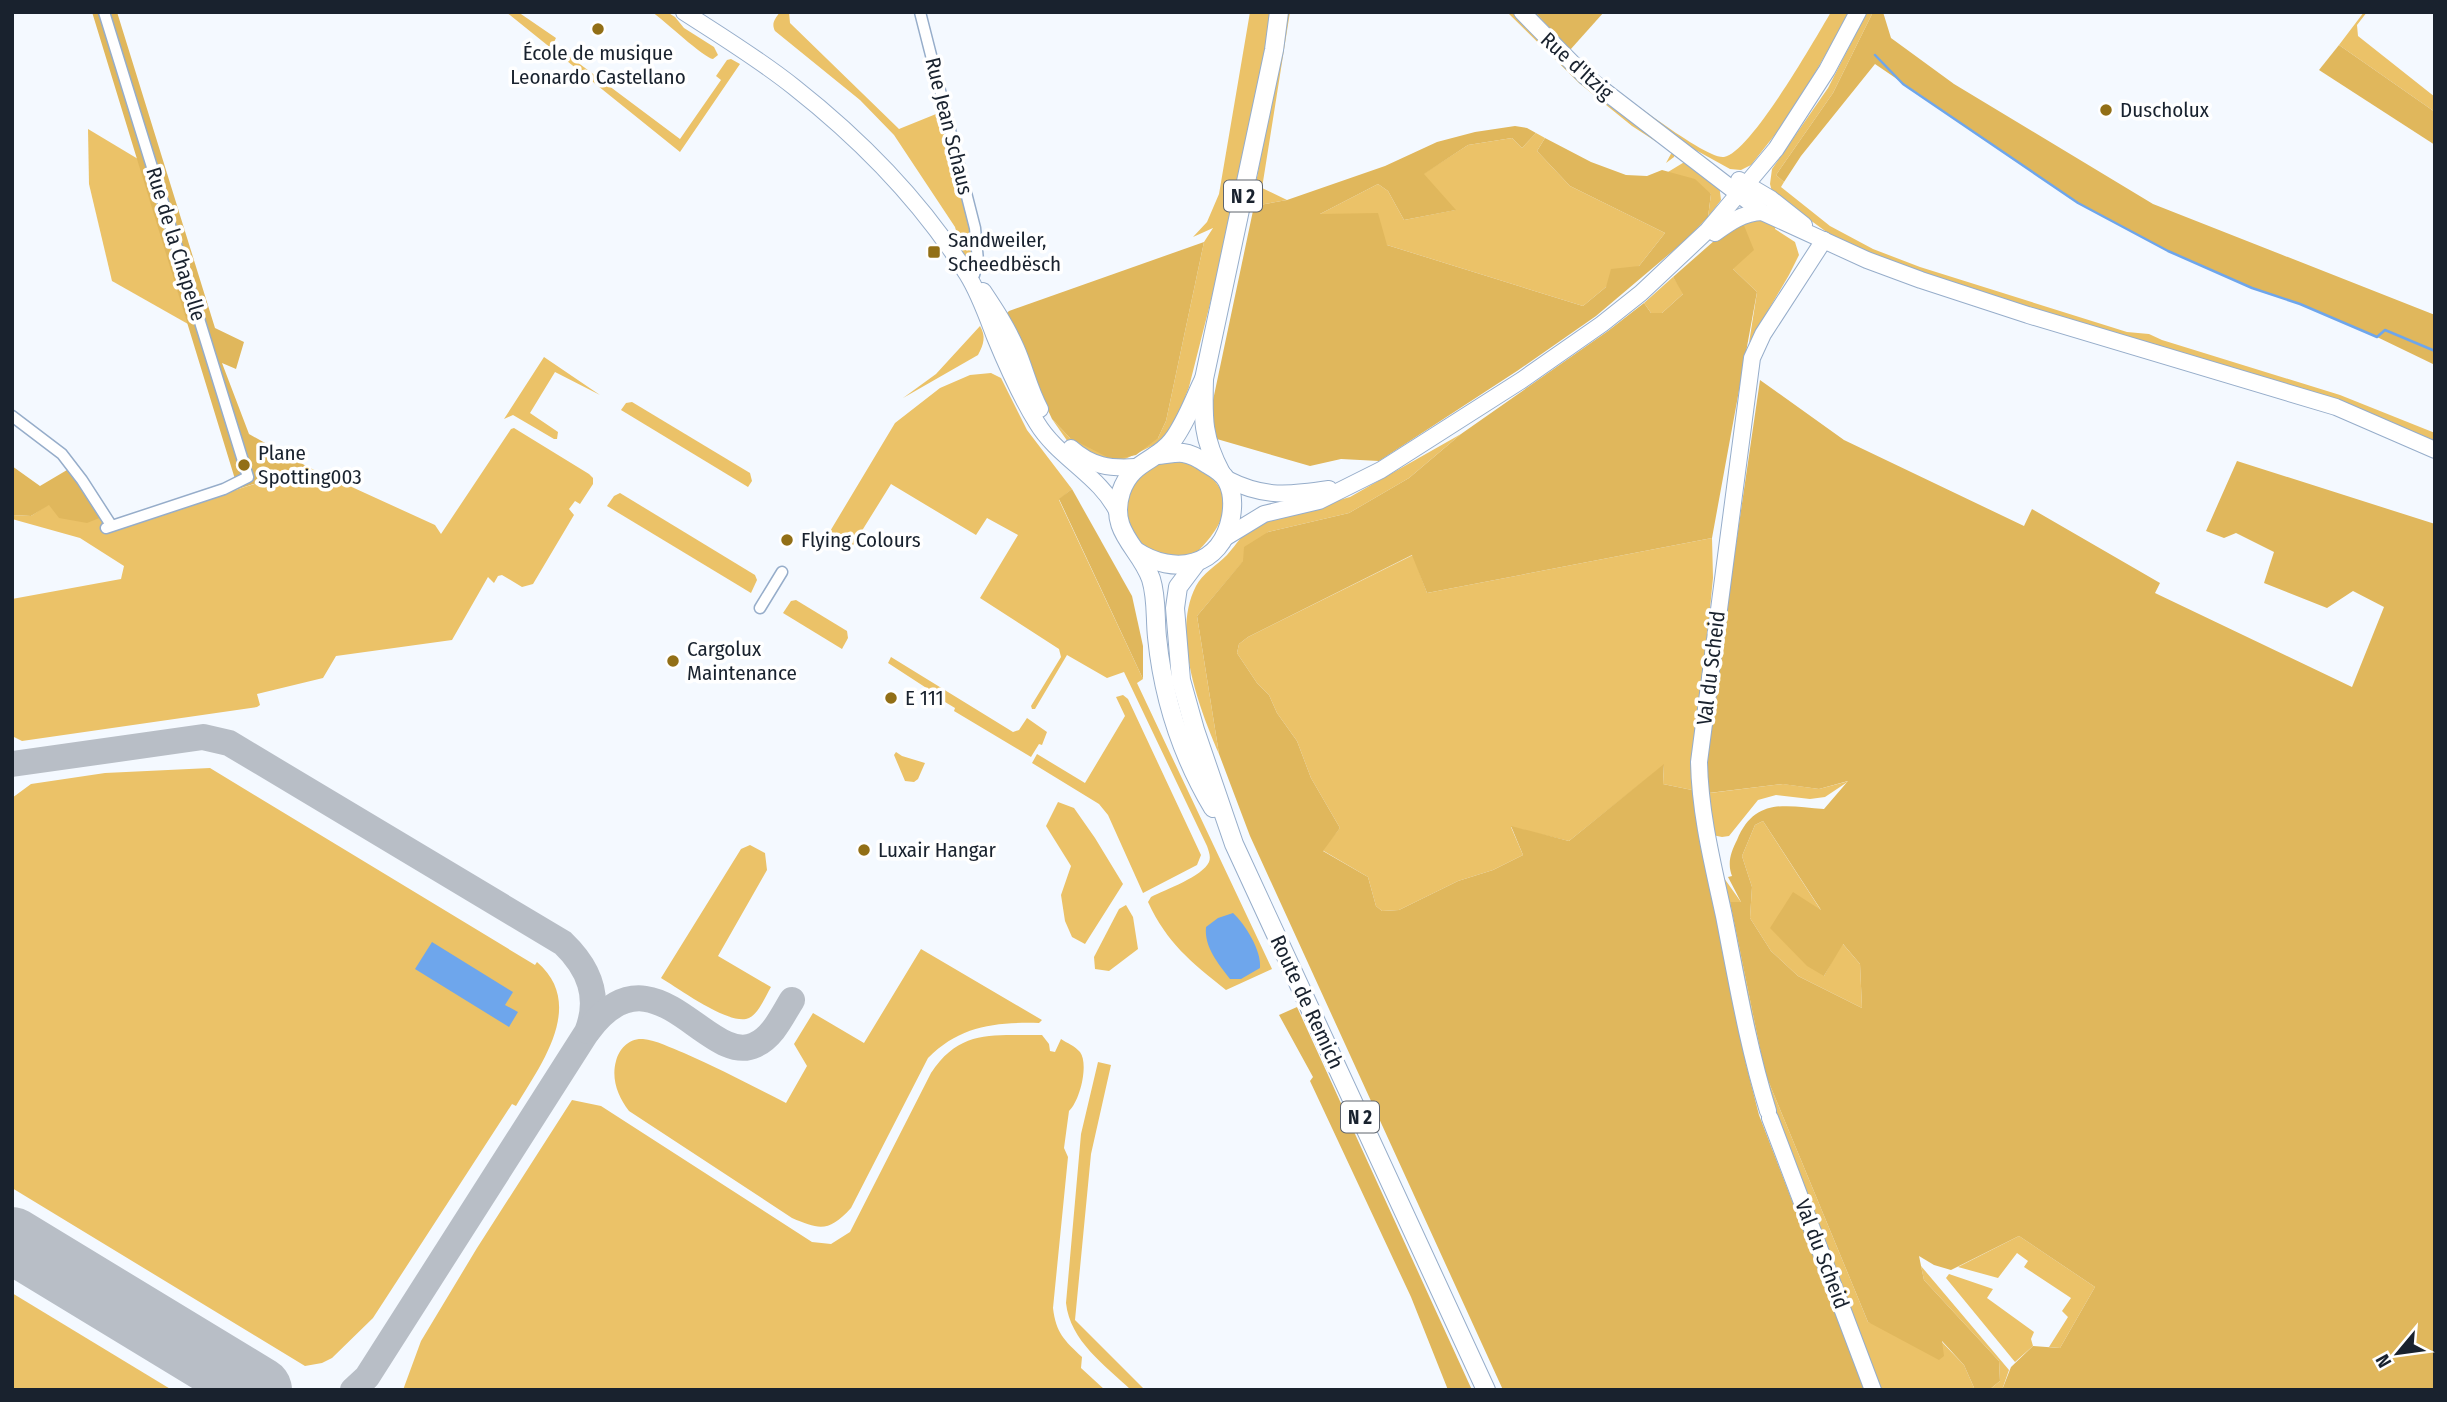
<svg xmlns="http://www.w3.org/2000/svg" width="2447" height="1402" viewBox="0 0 2447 1402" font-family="'Fira Sans Condensed',sans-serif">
	<rect width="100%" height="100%" fill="#f4f9ff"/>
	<g fill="#ebc268">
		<path d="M506 12H518L556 38 553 44 680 139 721 80 716 76 727 60 731 59 740 64 680 152Z"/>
		<path d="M652 12H667L675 17 684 28 714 47 718 55 713 59C704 58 665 21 652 12Z"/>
		<path d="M780 12H789L790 23 899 129 941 112 966 204 974 259 965 262 955 227 894 135 860 100 775 31C771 23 775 19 780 12Z"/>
		<path d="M1250 12H1274L1232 217 1189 387 1176 421 1162 441 1117 463 1096 460 1068 442 1052 419 1070 438H1158L1166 421 1204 242 1213 228 1193 237 1207 222 1219 194Z"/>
		<path d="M1286 12H1290L1262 188 1287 200 1254 206 1256 183Z"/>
		<path d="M1507 12H1535C1552 30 1568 50 1587 66 1606 82 1705 160 1724 157 1751 152 1815 39 1831 12H1850L1792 113 1751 165 1741 170 1730 169 1643 121 1676 147 1674 157 1666 163 1672 152 1632 126 1579 83Z"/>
		<path d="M1867 12H1873L1833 93 1776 175 1784 182 1781 187 1830 226 1873 249 1920 267 2127 332 2149 334 2162 340 2340 395 2435 433V444L2128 340 1873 257 1832 236 1772 192 1770 184 1772 169 1828 88Z"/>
		<path d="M2364 12H2367L2357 25 2358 36 2435 97V112L2339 45Z"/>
		<path d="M88 129 138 159 188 324 112 281 89 184Z"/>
		<path d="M1536 133 1545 138 1537 151 1570 186 1665 233 1639 266 1606 287 1583 306 1387 245 1318 215 1378 184 1388 191 1404 220 1455 210 1423 174 1468 145 1512 138 1522 148Z"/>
		<path d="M1691 158 1719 184 1721 200 1708 217 1711 194 1668 172Z"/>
		<path d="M1754 217 1776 224 1775 229 1795 242 1799 255 1789 275 1749 343 1757 292 1733 269 1737 222Z"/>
		<path d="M1673 277 1684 293 1662 313H1651L1644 303Z"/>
		<path d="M980 326C986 336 984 344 978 355L903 398 936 374Z"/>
		<path d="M544 357 600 395 555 372 530 413 558 432 557 439H554L513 415 504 419Z"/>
		<path d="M991 373 1001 378 1027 430 1072 489 1059 500 1143 679 1137 683 1272 969 1226 990C1191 962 1167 943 1148 902L1151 897C1165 890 1203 876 1209 862 1211 857 1209 852 1207 846L1124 672 1107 678 1067 655 1035 709H1032L1031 706 1061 657 1059 649 980 598 1018 535 987 518 976 535 891 484 850 550 829 533 895 423 940 388 970 375Z"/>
		<path d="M632 402 750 473 752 481 748 487 621 410 626 403Z"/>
		<path d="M514 428 589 474 593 478V484L580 504 575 501 569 509 574 515 533 584 522 587 502 575 498 576 494 583 488 577 452 640 336 656 323 678 257 694 260 705 257 707 22 741 12 736V599L121 579 124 566 80 538 12 519V515L31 516 49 504 105 516 121 526 308 467 435 525 441 534 511 429Z"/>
		<path d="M1461 434 1409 478 1349 513 1268 532 1197 616 1219 754C1199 708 1171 634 1196 586 1202 574 1217 565 1227 555 1237 544 1243 532 1256 524L1350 497Z"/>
		<path d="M1173 460C1187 462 1197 466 1208 475 1242 502 1216 534 1192 557L1157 558C1150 552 1137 545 1133 537 1113 499 1135 468 1173 460Z"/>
		<path d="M620 493 755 575 757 580 751 593 607 506 614 496Z"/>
		<path d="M1712 538 1713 578 1692 790 1663 784 1664 765 1569 841 1511 827 1523 855 1493 870 1458 881 1399 910 1382 911 1376 906 1368 877 1322 850 1340 828 1311 778 1297 741 1277 713 1269 695 1257 683 1237 653 1239 644 1248 637 1413 555 1427 593Z"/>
		<path d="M796 600 847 631 848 638 842 649 783 613 791 601Z"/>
		<path d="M891 657 1013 732 1019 730 1027 718 1047 732 1042 745 1039 744 1031 757 954 711 955 708 945 702 940 708 925 699 931 691 888 663Z"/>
		<path d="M1123 695 1128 699 1201 855 1197 865 1143 893 1108 815 1099 804 1032 763 1037 754 1085 783 1125 716 1116 697Z"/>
		<path d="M896 752 902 756 925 763 918 779 914 782 905 781 894 755Z"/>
		<path d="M1705 757 1710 793 1783 784 1819 789 1849 781 1825 797 1810 799 1776 795 1758 800 1729 836 1722 837 1712 835Z"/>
		<path d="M210 768 535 965 537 962C586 1004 542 1063 516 1106L512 1104 373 1318 332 1358 322 1363 305 1366 12 1188V798L31 784 105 773Z"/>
		<path d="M1058 802 1074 808 1095 838 1123 884 1085 944 1072 937 1065 921 1061 895 1071 866 1046 826Z"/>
		<path d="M1763 821 1822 912 1824 976 1842 943 1860 964 1862 1008 1798 976 1771 951 1750 918 1752 887 1742 856 1755 825Z"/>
		<path d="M750 845 765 853 767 870 718 956 771 987C765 997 759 1013 749 1018 731 1027 678 988 661 978L741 849Z"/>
		<path d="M1724 878 1741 902H1730L1765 1073 1868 1322 1940 1340 1964 1365 1975 1390H1881L1769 1099Z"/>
		<path d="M1126 905 1133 917 1138 949 1109 971 1095 969 1094 957 1119 909Z"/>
		<path d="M921 949 1042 1020 1039 1023C994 1022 960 1026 928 1058L851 1208C829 1232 820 1230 792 1218L629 1111C618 1097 611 1079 616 1061 619 1049 629 1038 643 1039 656 1040 671 1048 684 1053 719 1068 752 1086 786 1103L807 1066 794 1044 813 1013 864 1043Z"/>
		<path d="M1042 1035 1049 1044 1050 1051 1055 1052 1061 1039C1067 1043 1075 1046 1080 1052 1089 1064 1080 1101 1069 1111L1064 1148 1068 1157 1053 1308C1056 1333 1064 1340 1082 1357L1081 1368 1105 1390H403L421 1341 477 1248 572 1100 601 1106 812 1242 831 1244 850 1232 931 1073C961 1028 993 1036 1042 1035Z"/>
		<path d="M1098 1062 1111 1065 1091 1154 1075 1320 1145 1390H1131C1105 1365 1070 1341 1066 1303L1081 1134Z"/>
		<path d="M2019 1236 2095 1287 2060 1348 2049 1347 2068 1317 2062 1311 2071 1298 2024 1267 2028 1261 2017 1253 1998 1278 1958 1267Z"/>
		<path d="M1921 1266 2009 1370 2002 1390H1989L2000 1381 1999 1361 1924 1280Z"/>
		<path d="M1949 1274 1993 1289 1987 1298 2034 1332 2031 1339 2033 1346 2015 1362 1946 1278Z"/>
		<path d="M12 1293 172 1390H12Z"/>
	</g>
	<g fill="#e0b75c" fill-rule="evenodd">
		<path d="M92 12H117L215 328 244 342 236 369 222 363 249 434 308 467 238 489Z"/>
		<path d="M1535 12H1604L1570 50Z"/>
		<path d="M1873 12H1883L1891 38 1954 84 2153 204 2435 315V365L2377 337 2300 304 2252 288 2168 251 2078 203 1875 64 1801 156 1784 182 1776 175 1833 93Z"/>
		<path d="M2339 45 2435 112V145L2319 70Z"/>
		<path d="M1515 126 1527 128 1536 133 1522 148 1512 138 1468 145 1424 174 1456 210 1404 220 1388 191 1378 184 1320 214 1378 213 1387 245 1583 306 1606 287 1611 269 1639 266 1665 233 1570 186 1537 151 1545 138 1591 162 1626 175 1647 176 1662 170 1695 179 1711 194 1708 217 1687 239 1596 316 1517 371 1379 461 1341 459 1310 466 1210 437 1208 424 1254 206 1287 200 1385 166 1437 142 1475 132Z"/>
		<path d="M1743 223 1754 250 1733 269 1757 292 1712 538 1427 593 1412 555 1248 637 1239 644 1237 653 1257 683 1269 695 1277 713 1297 741 1311 778 1340 828 1323 851 1368 877 1376 906 1382 911 1399 910 1458 881 1493 870 1523 855 1511 826 1569 841 1664 764 1663 784 1692 790 1746 1064 1759 1115 1865 1390H1503L1250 836 1219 754 1197 616 1243 561 1244 547 1268 532 1349 513 1409 478 1461 434 1608 331 1644 303 1651 313H1662L1683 294 1673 277 1731 226Z"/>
		<path d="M1204 242 1166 421 1158 438 1136 455 1113 460 1070 438 1052 419 1004 316 1009 311Z"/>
		<path d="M1760 380 1844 440 2024 526 2032 509 2160 583 2155 593 2352 687 2384 607 2353 591 2327 608 2264 583 2274 552 2236 533 2224 538 2206 531 2237 461 2435 524V1390H2002L2011 1367 2033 1346 2060 1348 2095 1287 2019 1236 1951 1270 1934 1265 1919 1256 1924 1280 1999 1361 2000 1381 1989 1390H1975L1964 1365 1942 1341 1944 1356 1939 1360 1868 1322 1765 1073 1730 902H1741L1728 877 1732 876C1727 863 1731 852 1737 840 1755 797 1786 806 1824 809L1848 781 1819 789 1782 784 1709 793 1705 757ZM1763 821 1821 910 1793 892 1770 928 1807 966 1824 976 1843 944 1860 964 1862 1008 1798 976 1771 951 1750 918 1752 887 1742 856 1755 825Z"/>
		<path d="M12 466 40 486 67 470 74 475 102 517 87 523 59 518 49 505 31 516 12 515Z"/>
		<path d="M1072 489 1132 596 1143 646V679L1059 499Z"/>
		<path d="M1297 1007 1472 1390H1448L1411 1297 1310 1081 1313 1077 1279 1015Z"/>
	</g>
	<g fill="#6ea6ec">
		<path d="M1233 913C1245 924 1262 951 1260 968L1241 979H1230C1218 963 1204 947 1206 927L1218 918Z"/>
		<path d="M432 942 513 992 505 1005 518 1012 509 1027 415 969Z"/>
	</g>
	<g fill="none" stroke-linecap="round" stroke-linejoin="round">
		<path stroke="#6ea6ec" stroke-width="2.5" d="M1875 55 1903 84 2078 203 2168 251 2252 288 2300 304 2377 337 2385 330 2435 351"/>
		<g stroke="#b8bec6" stroke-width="26">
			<path d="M12 764 203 737 229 743 563 943C589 968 601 997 587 1032L367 1377 353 1390"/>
			<path d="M588 1031C654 941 708 1068 755 1045 773 1037 782 1016 792 1000"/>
		</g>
		<path stroke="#b8bec6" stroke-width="66" d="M12 1240 259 1390"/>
		<g stroke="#96adca" stroke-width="13">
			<g id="street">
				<path d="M104 12 248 477 224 489 106 528"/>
				<path d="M920 12 975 228 978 261 974 275 968 276"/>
				<path d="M12 416 62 454 82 480 111 525"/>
				<path d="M760 608 782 572"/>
			</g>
		</g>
		<g stroke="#96adca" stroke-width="18">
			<g id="secondary">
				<path d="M684 12C721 36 759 59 794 87 860 139 922 202 967 274 979 293 987 316 995 337 1007 366 1020 396 1037 423 1058 458 1101 476 1118 513"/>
				<path d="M1522 12 1585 76 1762 212 1867 260 1921 280 2028 315 2336 407 2435 450"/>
				<path d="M1739 180 1771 199 1804 225"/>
				<path d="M1715 233C1730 222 1743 213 1762 212"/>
				<path d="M983 291C995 309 1007 327 1016 348 1025 368 1029 389 1040 409"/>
				<path d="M1071 448C1091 466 1110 469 1136 467"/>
				<path d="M1227 479C1264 498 1289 495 1329 489"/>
				<path d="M1223 539 1264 514 1319 501 1381 470 1522 380 1602 324 1641 293 1708 230 1776 149 1827 70 1858 12"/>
				<path d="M1768 1111C1748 1047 1737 982 1724 916 1713 865 1700 814 1699 762L1752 358 1763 334 1824 240"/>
				<path d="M1770 1118 1873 1390"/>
			</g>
		</g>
		<g stroke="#96adca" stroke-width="20">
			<g id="primary">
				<path d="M1204 379C1194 399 1186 423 1172 441 1156 462 1131 461 1121 492 1108 532 1140 547 1151 579 1157 598 1155 618 1157 637 1163 697 1182 756 1213 808"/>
				<path d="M1221 473C1202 437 1203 418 1204 379L1274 50 1279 12"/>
				<path d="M1136 551C1174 576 1221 568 1231 517 1233 505 1233 492 1227 481 1223 473 1214 468 1207 464 1200 459 1192 454 1183 453 1174 452 1165 455 1156 455"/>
				<path d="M1196 563 1178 587 1175 608 1181 680 1195 730 1234 844 1486 1390"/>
			</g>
		</g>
		<use href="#street" stroke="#fff" stroke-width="10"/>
		<use href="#secondary" stroke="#fff" stroke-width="16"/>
		<use href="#primary" stroke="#fff" stroke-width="18"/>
	</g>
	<g fill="#926f16" stroke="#fff" stroke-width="2.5">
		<circle cx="598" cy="29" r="7"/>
		<circle cx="2106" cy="110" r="7"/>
		<rect x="927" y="245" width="14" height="14" rx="3.5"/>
		<circle cx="244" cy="465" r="7"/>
		<circle cx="787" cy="540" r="7"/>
		<circle cx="673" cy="661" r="7"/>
		<circle cx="891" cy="698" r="7"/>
		<circle cx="864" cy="850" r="7"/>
	</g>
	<g text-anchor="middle" stroke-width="7" stroke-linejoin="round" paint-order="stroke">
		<g fill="#fff" stroke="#5e646d" stroke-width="2">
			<rect x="1224" y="180.5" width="38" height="31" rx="5"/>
			<rect x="1341" y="1101.5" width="38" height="31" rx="5"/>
		</g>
		<g font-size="19" font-weight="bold" fill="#19222e">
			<text x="1243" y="203">N 2</text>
			<text x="1360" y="1124">N 2</text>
		</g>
		<g font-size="21" fill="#19222e" stroke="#fff" text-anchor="start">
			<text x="598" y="60" text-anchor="middle">École de musique<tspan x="598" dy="24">Leonardo Castellano</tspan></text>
			<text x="2120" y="117">Duscholux</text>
			<text x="948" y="247">Sandweiler,<tspan x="948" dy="24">Scheedbësch</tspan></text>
			<text x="258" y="460">Plane<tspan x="258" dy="24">Spotting003</tspan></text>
			<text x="801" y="547">Flying Colours</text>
			<text x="687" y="656">Cargolux<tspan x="687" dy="24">Maintenance</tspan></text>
			<text x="905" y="705">E 111</text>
			<text x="878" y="857">Luxair Hangar</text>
		</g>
		<g font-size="21" fill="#19222e" stroke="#fff">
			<text transform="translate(1577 66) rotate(42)" y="7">Rue d'Itzig</text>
			<text transform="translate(949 126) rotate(76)" y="7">Rue Jean Schaus</text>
			<text transform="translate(176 244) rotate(73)" y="7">Rue de la Chapelle</text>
			<text transform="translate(1711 668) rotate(-83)" y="7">Val du Scheid</text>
			<text transform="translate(1307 1002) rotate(65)" y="7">Route de Remich</text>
			<text transform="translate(1822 1254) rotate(69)" y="7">Val du Scheid</text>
		</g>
	</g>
	<rect width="2447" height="1402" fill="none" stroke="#19222e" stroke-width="28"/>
	<g transform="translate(2398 1353) rotate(241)" stroke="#ffffff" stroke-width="5" paint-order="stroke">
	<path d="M0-5L12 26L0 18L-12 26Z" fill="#19222e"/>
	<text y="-10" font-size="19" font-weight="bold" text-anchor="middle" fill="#19222e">N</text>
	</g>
</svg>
